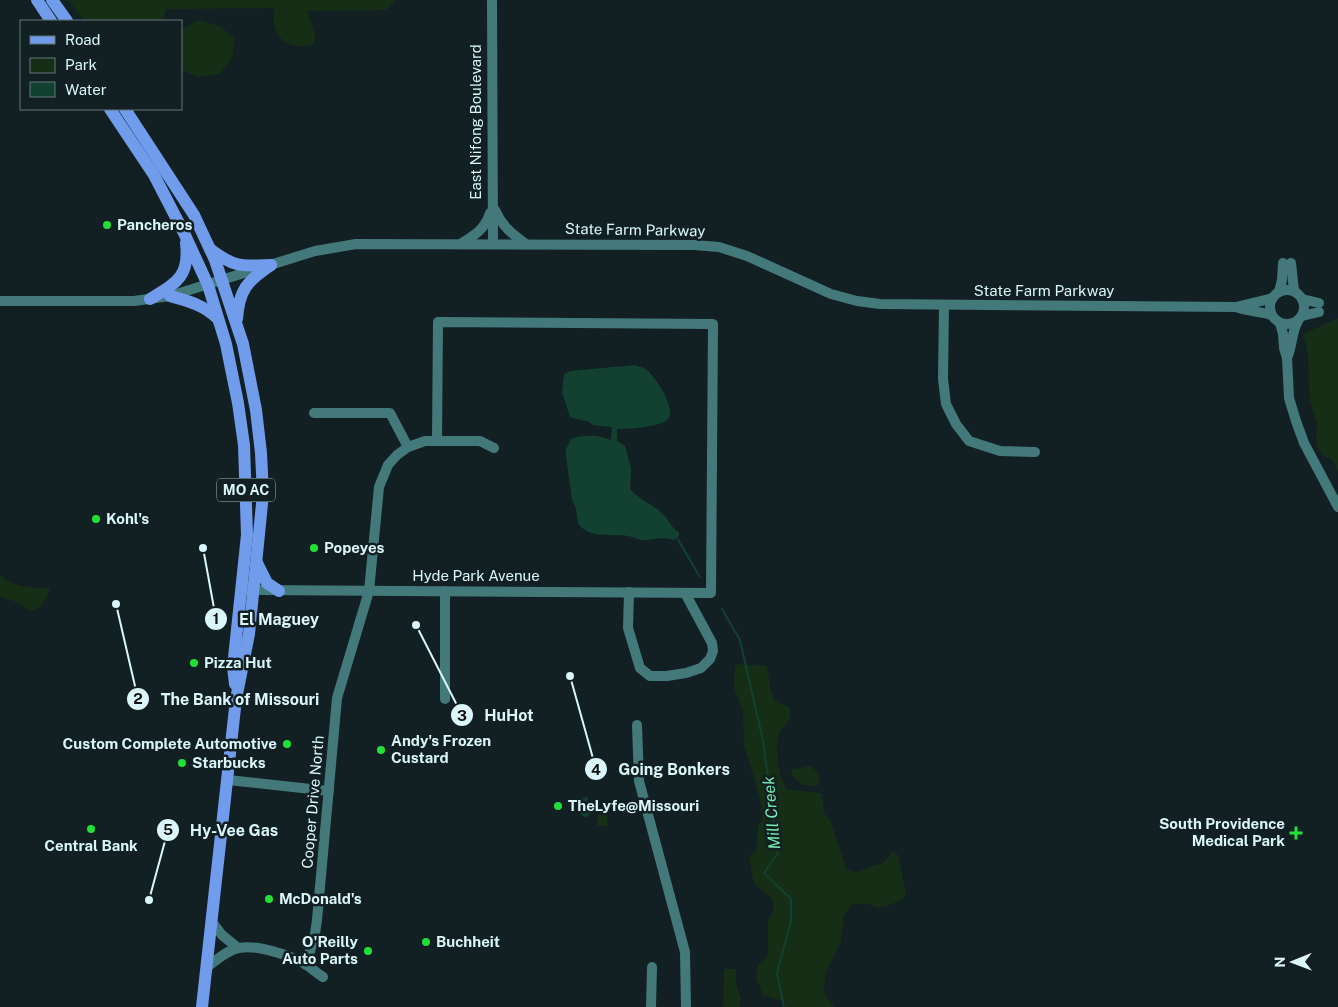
<svg xmlns="http://www.w3.org/2000/svg" width="1338" height="1007" viewBox="0 0 1338 1007" font-family="'Public Sans',sans-serif">
	<rect width="100%" height="100%" fill="#122024"/>
	<g fill="#162d16">
		<path d="M68 0H394L393 3 386 10 308 11 315 36 314 44C287 53 268 35 275 8L165 9 164 21H84Z"/>
		<path d="M197 20 220 26 235 39 232 58 220 74 198 77 181 70V30Z"/>
		<path d="M1338 318V471L1332 460 1322 455 1316 443 1317 425 1310 401 1308 355 1303 334Z"/>
		<path d="M0 575C12 588 32 587 50 589 46 598 42 609 31 611L17 602 0 597Z"/>
		<path d="M735 664 767 666 771 691 775 701C780 705 785 704 790 708 792 724 783 722 779 736 775 749 778 778 787 789 797 791 815 791 822 794L824 813 830 820 846 868C855 876 863 870 872 866 876 864 880 865 884 862 887 860 888 856 891 852H894L898 855 906 893 903 899 890 905 877 908 868 904H852L844 916 841 942 826 972 824 987 826 996 834 1007H785L786 1004 783 1001 762 995 760 985 756 980 758 965 764 960 768 954V920L773 912 774 904 769 896 754 884 749 857 756 851 757 846 758 826 762 820V814L761 801 744 745 743 711 734 688Z"/>
		<path d="M810 766 818 772 820 784C810 790 797 783 791 774L792 770Z"/>
		<path d="M598 809H607V826H597Z"/>
		<path d="M724 969H736C736 974 735 981 737 986 739 995 743 998 739 1007H723Z"/>
	</g>
	<g fill="#134131">
		<path d="M635 365C640 367 646 368 649 372 657 380 678 411 667 420 659 427 628 429 617 429V441L625 446 631 468 630 489C639 500 653 504 663 514 669 520 671 528 679 532V536L674 540C667 536 652 540 643 540 638 540 634 537 628 536 611 533 589 540 578 523L576 508 572 500 566 456V449L571 439C582 434 600 435 611 440L612 427 593 425 589 422 570 417 562 392 564 374 570 371Z"/>
		<path d="M586 797 588 799 587 806 591 812 586 818 578 812 579 807V801Z"/>
	</g>
	<g fill="none" stroke-linecap="round" stroke-linejoin="round">
		<g stroke="#134131" stroke-width="2">
			<path d="M677 538 700 577"/>
			<path d="M722 609 740 640 763 741 778 853 764 873 791 899V921L777 973 784 1007"/>
		</g>
		<g stroke="#44797c" stroke-width="10">
			<path d="M492 0 493 244"/>
			<path d="M495 210C502 226 512 234 526 244"/>
			<path d="M462 243C475 235 485 229 490 213"/>
			<path d="M1291 263 1294 291"/>
			<circle cx="1287" cy="307" r="17"/>
			<path d="M1279 292 1282 280 1283 263"/>
			<path d="M1302 299 1319 303"/>
			<path d="M0 301H134L170 296 315 251 356 244 694 245 719 247 747 256 831 294 857 301 880 304 1236 307 1273 298"/>
			<path d="M944 305 943 379 946 404 956 424 969 441 1000 451 1035 452"/>
			<path d="M1236 307C1248 312 1260 311 1271 315"/>
			<path d="M1302 316 1319 312"/>
			<path d="M1280 323 1283 334 1284 348 1287 358 1289 398 1296 421 1304 443 1338 507"/>
			<path d="M1287 358C1293 345 1291 333 1298 321"/>
			<path d="M314 413H390L408 447"/>
			<path d="M246 590 711 593 713 324 438 322 437 440"/>
			<path d="M629 592 628 628 640 668 650 676H667L686 673 701 668 710 659 713 651 712 643 685 593"/>
			<path d="M445 699V591"/>
			<path d="M637 725 639 781 685 952 686 1007"/>
			<path d="M228 780 329 791"/>
			<path d="M212 922 222 935 238 948"/>
			<path d="M306 965 315 934 317 920 337 698 369 591 379 487 388 465 397 455 408 447 425 441H480L494 448"/>
			<path d="M206 968C215 961 227 950 239 948 257 944 292 956 307 965 312 969 317 973 323 977"/>
			<path d="M651 1007 652 967"/>
		</g>
		<g stroke="#709ceb" stroke-width="12">
			<path d="M37 0 51 21"/>
			<path d="M52 0 67 21"/>
			<path d="M110 109 154 175 184 233 208 285 226 344 238 403 244 445 247 535 233 667 235 684"/>
			<path d="M125 109 194 215 215 260 243 344 256 410 261 453 263 494 249 634 236 699 202 1007"/>
			<path d="M210 249C235 268 241 266 271 265"/>
			<path d="M170 296C188 301 204 305 217 318"/>
			<path d="M150 299C176 283 190 277 186 243"/>
			<path d="M237 319C239 290 247 281 271 265"/>
			<path d="M257 563 267 583 279 591"/>
		</g>
	</g>
	<g fill="#20e037" stroke="#122024" stroke-width="2">
		<circle cx="107" cy="225" r="5"/>
		<circle cx="96" cy="519" r="5"/>
		<circle cx="314" cy="548" r="5"/>
		<circle cx="194" cy="663" r="5"/>
		<circle cx="287" cy="744" r="5"/>
		<circle cx="381" cy="750" r="5"/>
		<circle cx="182" cy="763" r="5"/>
		<circle cx="558" cy="806" r="5"/>
		<circle cx="91" cy="829" r="5"/>
		<path d="M1293.5 825.5h5v5h5v5h-5v5h-5v-5h-5v-5h5z"/>
		<circle cx="269" cy="899" r="5"/>
		<circle cx="426" cy="942" r="5"/>
		<circle cx="368" cy="951" r="5"/>
	</g>
	<g text-anchor="middle" stroke-width="5" stroke-linejoin="round" paint-order="stroke">
		<rect fill="#122024" stroke="#9eb6ba" stroke-width="1" x="217" y="478.5" width="58" height="23" rx="4"/>
		<g font-size="14" font-weight="bold" fill="#daf6fa">
			<text x="246" y="495">MO AC</text>
		</g>
		<g font-size="15" fill="#daf6fa" stroke="#122024">
			<text transform="translate(476 122) rotate(-90)" y="5">East Nifong Boulevard</text>
			<text transform="translate(635 230) rotate(1)" y="5">State Farm Parkway</text>
			<text x="1044" y="296">State Farm Parkway</text>
			<text x="476" y="581">Hyde Park Avenue</text>
			<text transform="translate(313 802) rotate(-85)" y="5">Cooper Drive North</text>
		</g>
		<g font-size="15" font-weight="bold" fill="#daf6fa" stroke="#122024" text-anchor="start">
			<text x="117" y="230">Pancheros</text>
			<text x="106" y="524">Kohl's</text>
			<text x="324" y="553">Popeyes</text>
			<text x="204" y="668">Pizza Hut</text>
			<text x="391" y="746">Andy's Frozen<tspan x="391" dy="17">Custard</tspan></text>
			<text x="277" y="749" text-anchor="end">Custom Complete Automotive</text>
			<text x="192" y="768">Starbucks</text>
			<text x="568" y="811">TheLyfe@Missouri</text>
			<text x="1285" y="829" text-anchor="end">South Providence<tspan x="1285" dy="17">Medical Park</tspan></text>
			<text x="91" y="851" text-anchor="middle">Central Bank</text>
			<text x="279" y="904">McDonald's</text>
			<text x="358" y="947" text-anchor="end">O'Reilly<tspan x="358" dy="17">Auto Parts</tspan></text>
			<text x="436" y="947">Buchheit</text>
		</g>
		<g font-size="16" font-style="italic" fill="#76ecaf" stroke="#122024">
			<text transform="translate(771 813) rotate(-95)" y="6">Mill Creek</text>
		</g>
	</g>
	<path fill="none" stroke="#daf6fa" stroke-width="2" d="M203 548L216 619M116 604L138 699M416 625L462 715M570 676L596 769M149 900L168 830"/>
	<g fill="#daf6fa" stroke="#122024" stroke-width="2">
		<circle cx="203" cy="548" r="5"/>
		<circle cx="116" cy="604" r="5"/>
		<circle cx="416" cy="625" r="5"/>
		<circle cx="570" cy="676" r="5"/>
		<circle cx="149" cy="900" r="5"/>
		<circle cx="216" cy="619" r="12"/>
		<circle cx="138" cy="699" r="12"/>
		<circle cx="462" cy="715" r="12"/>
		<circle cx="596" cy="769" r="12"/>
		<circle cx="168" cy="830" r="12"/>
	</g>
	<g font-size="15" text-anchor="middle" font-weight="bold" fill="#111">
		<text x="216" y="624">1</text>
		<text x="138" y="704">2</text>
		<text x="462" y="721">3</text>
		<text x="596" y="775">4</text>
		<text x="168" y="835">5</text>
	</g>
	<g font-size="16" text-anchor="middle" font-weight="bold" fill="#daf6fa" stroke="#122024" stroke-width="5" stroke-linejoin="round" paint-order="stroke">
		<text x="279" y="625">El Maguey</text>
		<text x="240" y="705">The Bank of Missouri</text>
		<text x="509" y="721">HuHot</text>
		<text x="674" y="775">Going Bonkers</text>
		<text x="234" y="836">Hy-Vee Gas</text>
	</g>
	<rect x="20" y="20" width="162" height="90" fill="#122024" stroke="#62767a"/>
	<rect x="30" y="36" width="25" height="8" fill="#709ceb" stroke="#62767a"/>
	<text x="65" y="45" font-size="15" fill="#daf6fa">Road</text>
	<rect x="30" y="58" width="25" height="15" fill="#162d16" stroke="#62767a"/>
	<text x="65" y="70" font-size="15" fill="#daf6fa">Park</text>
	<rect x="30" y="82" width="25" height="15" fill="#134131" stroke="#62767a"/>
	<text x="65" y="95" font-size="15" fill="#daf6fa">Water</text>
	<g transform="translate(1293 962) rotate(269)" stroke="#122024" stroke-width="4" paint-order="stroke">
	<path d="M0-4L9 19L0 12L-9 19Z" fill="#daf6fa"/>
	<text y="-8" font-size="14" font-weight="bold" text-anchor="middle" fill="#daf6fa">N</text>
	</g>
</svg>
